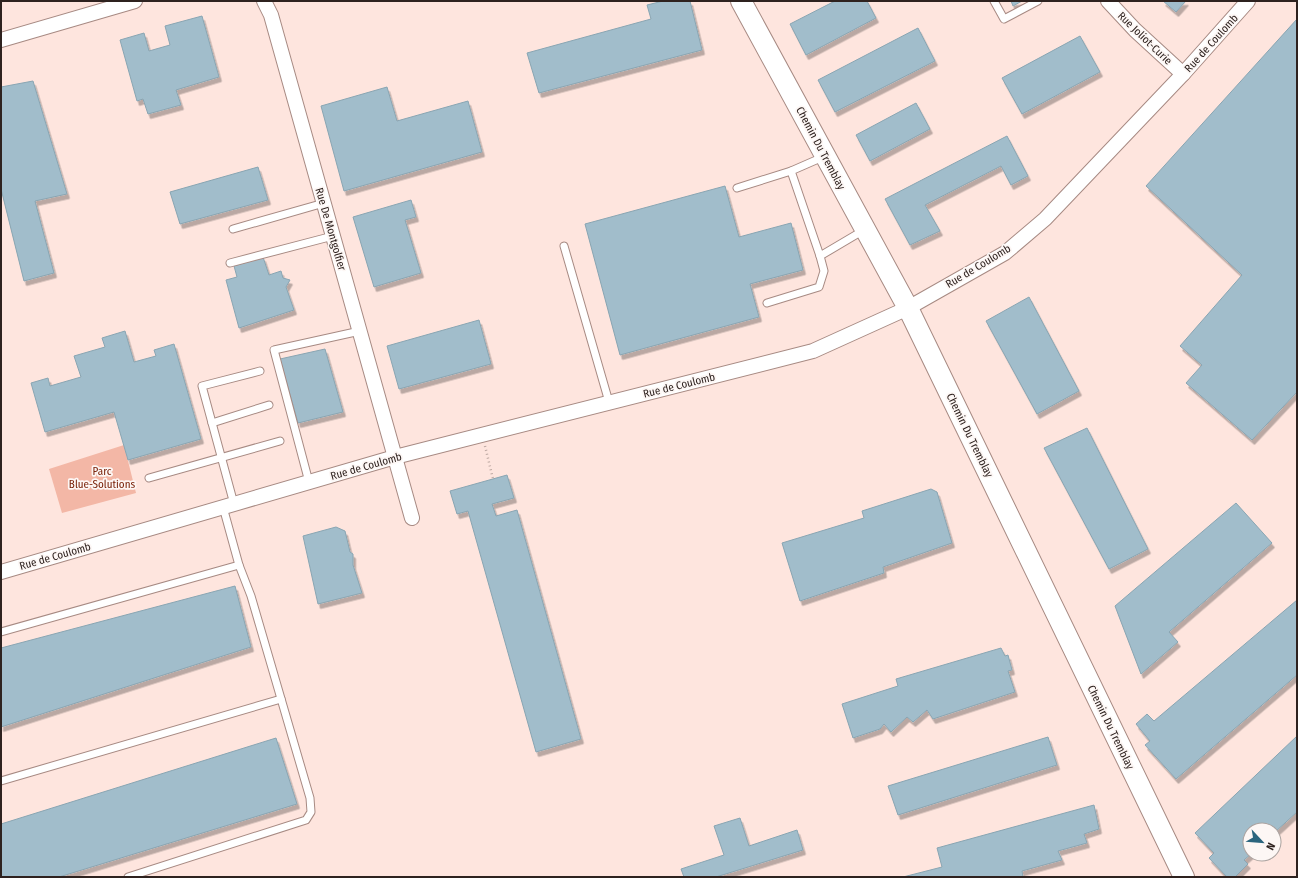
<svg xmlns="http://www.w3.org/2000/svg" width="1298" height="878" viewBox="0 0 1298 878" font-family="'Fira Sans Condensed',sans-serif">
	<defs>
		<filter id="shadow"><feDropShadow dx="2.5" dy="4.5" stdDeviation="0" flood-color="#0004"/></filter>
	</defs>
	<rect width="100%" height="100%" fill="#fee5de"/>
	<path fill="#f3b7a6" d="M124 445 136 493 62 513 49 469Z"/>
	<g fill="#a1bdcb" stroke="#89a5b2" filter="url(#shadow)">
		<path d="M663 1H690L702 50 539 93 527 53 651 19 647 5Z"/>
		<path d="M835 1H867L876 18 806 55 790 24Z"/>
		<path d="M1011 1H1022L1013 6Z"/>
		<path d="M1163 1H1186L1176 12Z"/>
		<path d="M202 16 219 77 176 90 181 105 148 114 143 99 137 101 120 40 144 33 149 51 170 45 165 26Z"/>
		<path d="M1297 19V392L1252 440 1186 383 1202 365 1180 346 1242 275 1146 186Z"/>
		<path d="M918 28 935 61 835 112 818 80Z"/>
		<path d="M1080 36 1100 72 1022 114 1002 78Z"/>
		<path d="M33 81 67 194 35 201 54 273 24 281 1 189V87Z"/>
		<path d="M387 87 397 121 468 101 482 152 344 191 321 106Z"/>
		<path d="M916 103 930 129 870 161 856 135Z"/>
		<path d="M1007 136 1028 176 1011 185 1001 166 925 205 940 231 910 245 885 199Z"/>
		<path d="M258 167 268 200 180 224 170 192Z"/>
		<path d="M725 186 739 237 791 223 803 270 750 284 759 317 620 355 585 224Z"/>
		<path d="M411 200 416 217 405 220 421 273 374 287 353 217Z"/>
		<path d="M263 257 269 275 281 271 283 278 290 280 286 287 294 310 239 328 226 280 237 277 234 266Z"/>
		<path d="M1029 297 1079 391 1037 414 986 321Z"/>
		<path d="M479 320 491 364 399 389 387 346Z"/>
		<path d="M125 331 134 362 156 356 154 350 174 344 201 439 128 460 114 412 45 432 31 383 48 378 50 386 81 377 74 356 105 347 102 338Z"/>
		<path d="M325 349 343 412 298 423 280 359Z"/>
		<path d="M1087 428 1148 549 1109 569 1044 448Z"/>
		<path d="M507 475 514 498 492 504 496 516 517 510 581 739 536 752 468 511 457 514 450 491Z"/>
		<path d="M931 489 937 492 952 543 883 567 884 573 800 601 782 543 864 518 862 511Z"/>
		<path d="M1236 503 1272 543 1169 632 1178 642 1141 674 1115 606Z"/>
		<path d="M336 527 345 531 350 552 353 554V565L362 593 318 604 303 536Z"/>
		<path d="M235 586 251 647 1 727V648Z"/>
		<path d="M1297 600V675L1176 779 1145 745 1150 741 1136 724 1147 714 1154 721Z"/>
		<path d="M1001 648 1005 656 1008 655 1012 670 1008 671 1015 692 933 719 927 710 913 722 907 717 891 732 884 724 880 729 853 738 842 704 898 686 896 679Z"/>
		<path d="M1297 736V812L1274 833V830H1250L1251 854 1244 860 1248 864 1235 877H1227L1209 858 1214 853 1195 833Z"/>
		<path d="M1048 737 1057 765 898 815 888 786Z"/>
		<path d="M276 738 297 804 59 877H1V824Z"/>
		<path d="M1094 805 1099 829 1084 834 1087 843 1058 851 1062 860 1022 871 1023 877H903L942 867 937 848Z"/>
		<path d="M740 818 749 846 797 830 803 850 716 877H684L681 869 724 855 714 826Z"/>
	</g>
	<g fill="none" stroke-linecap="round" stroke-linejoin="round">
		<g stroke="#a78a83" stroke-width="9">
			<g id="lane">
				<path d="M994 1 1004 19 1038 1"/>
				<path d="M823 157 791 171 820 256 864 230"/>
				<path d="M737 188 791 171"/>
				<path d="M233 229 324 203"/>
				<path d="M564 246 609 402"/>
				<path d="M230 263 333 236"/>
				<path d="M767 303 819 287 824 271 820 256"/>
				<path d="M212 423 269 405"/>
				<path d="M149 478 280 441"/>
				<path d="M309 482 274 350 360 331"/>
				<path d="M234 504 202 386 260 371"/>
				<path d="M1 632 239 565 223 507"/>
				<path d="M1 781 281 699"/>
				<path d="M128 877 306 820 311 812 310 798 251 596 239 565"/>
			</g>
		</g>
		<g stroke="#a78a83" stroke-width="16">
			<g id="street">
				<path d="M264 1 271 15 412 518"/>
				<path d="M1108 1 1135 30 1183 74"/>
				<path d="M1 40 135 1"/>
				<path d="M1 572 395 457 813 351 908 308 1005 253 1045 219 1183 74 1248 1"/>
			</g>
		</g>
		<g stroke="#a78a83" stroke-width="22">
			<path id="secondary" d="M741 1 908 308 1184 877"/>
		</g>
		<path stroke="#bea9a3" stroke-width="2.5" stroke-dasharray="1 3" stroke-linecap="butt" d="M485 446 493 479"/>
		<use href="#lane" stroke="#fff" stroke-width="7"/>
		<use href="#street" stroke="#fff" stroke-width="14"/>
		<use href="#secondary" stroke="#fff" stroke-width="20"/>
	</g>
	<g text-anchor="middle" stroke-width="3.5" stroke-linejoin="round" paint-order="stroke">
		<g font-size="11" fill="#2e221f" stroke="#fdf7f5">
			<text transform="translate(1145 38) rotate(44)" y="4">Rue Joliot-Curie</text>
			<text transform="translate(1211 43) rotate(-48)" y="4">Rue de Coulomb</text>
			<text transform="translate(821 148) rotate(62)" y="4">Chemin Du Tremblay</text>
			<text transform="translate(331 229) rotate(74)" y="4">Rue De Montgolfier</text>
			<text transform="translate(978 266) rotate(-31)" y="4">Rue de Coulomb</text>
			<text transform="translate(679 385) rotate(-14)" y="4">Rue de Coulomb</text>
			<text transform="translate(970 435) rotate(64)" y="4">Chemin Du Tremblay</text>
			<text transform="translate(366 466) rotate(-16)" y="4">Rue de Coulomb</text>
			<text transform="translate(55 556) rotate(-16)" y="4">Rue de Coulomb</text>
			<text transform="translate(1111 727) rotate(64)" y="4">Chemin Du Tremblay</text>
		</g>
		<g font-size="11" fill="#7a2209" stroke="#fdf7f5">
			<text x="102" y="475">Parc<tspan x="102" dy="13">Blue-Solutions</tspan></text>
		</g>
	</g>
	<rect width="1298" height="878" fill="none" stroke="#2e221f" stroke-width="4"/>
	<g transform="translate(1262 842) rotate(116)"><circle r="19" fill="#fdf7f5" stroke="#aaa29f"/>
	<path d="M0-3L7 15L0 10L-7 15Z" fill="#2b657e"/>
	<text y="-6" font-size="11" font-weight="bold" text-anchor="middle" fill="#2e221f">N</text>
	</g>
</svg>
